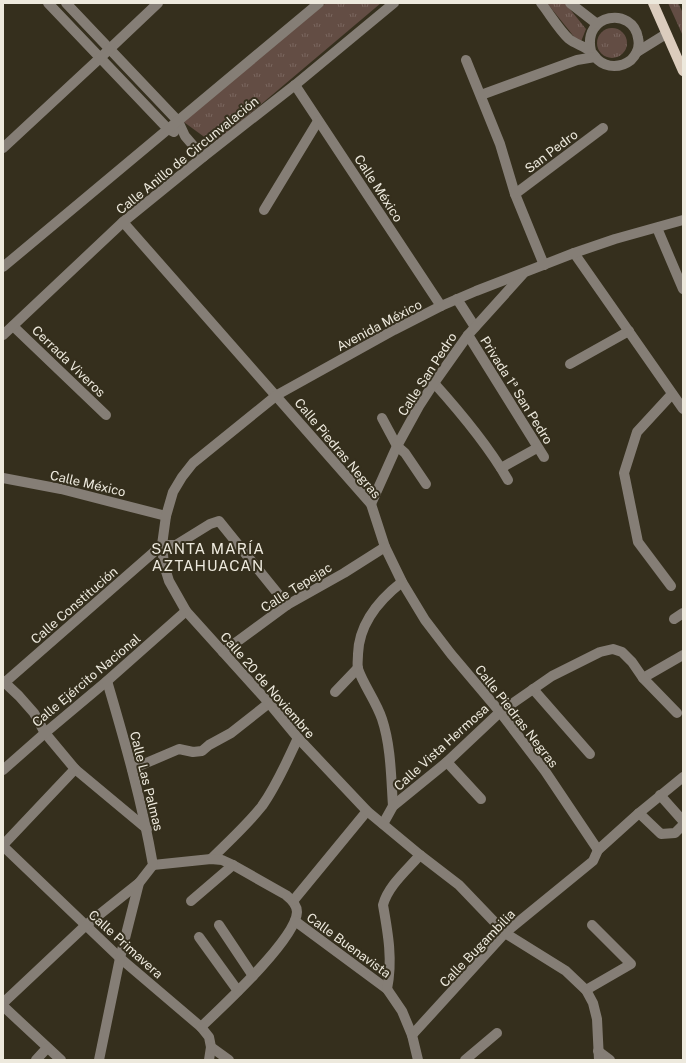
<svg xmlns="http://www.w3.org/2000/svg" width="686" height="1063" viewBox="0 0 686 1063" font-family="'Public Sans',sans-serif">
	<defs>
		<pattern id="grass-tufts" width="24" height="20" patternUnits="userSpaceOnUse"><rect width="24" height="20" fill="#634d44"/><path d="M3 7l-1-3M5 7V3M7 7l1-3M15 17l-1-3M17 17v-4M19 17l1-3" fill="none" stroke="#7a675f"/></pattern>
	</defs>
	<rect width="100%" height="100%" fill="#352f1d"/>
	<g fill="url(#grass-tufts)">
		<path d="M326 3H381L214 144 181 120Z"/>
		<path d="M547 3H565L586 29 580 44Z"/>
		<path d="M668 3H678L683 13V36Z"/>
		<circle cx="612" cy="43" r="15"/>
	</g>
	<g fill="none" stroke-linecap="round" stroke-linejoin="round">
		<g stroke="#857e76" stroke-width="10">
			<path d="M48 3 168 129 174 132"/>
			<path d="M66 3 178 121 185 136 203 157"/>
			<path d="M541 3C549 13 559 30 569 39 575 44 584 46 590 51 593 53 595 57 598 60 607 68 621 68 631 60 637 54 640 46 638 38 633 6 582 13 591 51"/>
			<path d="M570 3 597 24"/>
			<path d="M637 52 666 34"/>
			<path d="M466 60 500 144 515 194 544 265"/>
			<path d="M295 85 441 306"/>
			<path d="M481 95 577 60 595 57"/>
			<path d="M3 148 100 58 158 3"/>
			<path d="M515 194 603 128"/>
			<path d="M264 210 318 121"/>
			<path d="M123 222 371 504 385 547 402 582 425 620 451 654 500 712 545 771 598 850"/>
			<path d="M657 228 683 289"/>
			<path d="M574 253 683 409"/>
			<path d="M3 267 319 3"/>
			<path d="M457 299 475 327"/>
			<path d="M13 326 106 415"/>
			<path d="M3 335 123 222 203 157 295 85 394 3"/>
			<path d="M468 335 544 457"/>
			<path d="M570 364 629 331"/>
			<path d="M434 383C461 413 488 445 508 480"/>
			<path d="M382 418 397 446 405 453 426 484"/>
			<path d="M501 468 537 448"/>
			<path d="M3 478 61 489 166 516"/>
			<path d="M371 504 397 446 419 406 434 383 468 335 523 274"/>
			<path d="M162 545H176L210 524 219 521 287 605"/>
			<path d="M671 586 638 542 624 473 637 432 672 394"/>
			<path d="M674 619 683 613"/>
			<path d="M223 652 287 605 344 573 385 547"/>
			<path d="M643 678 683 655"/>
			<path d="M3 681 19 696 34 713 45 733 75 769 147 829"/>
			<path d="M3 684 162 545"/>
			<path d="M533 689 590 754"/>
			<path d="M335 692 358 668"/>
			<path d="M447 762 481 799"/>
			<path d="M132 769 179 749 193 752 202 751 209 745 231 733 269 703"/>
			<path d="M3 770 45 733 107 681 186 611"/>
			<path d="M660 795 683 821"/>
			<path d="M393 806C391 777 391 746 382 719 376 701 364 686 358 669 357 665 358 659 358 654 359 623 379 600 402 582"/>
			<path d="M639 813 661 834 675 833 683 825"/>
			<path d="M383 824 393 806 447 762 500 712 552 676 600 652 613 649 622 652 632 662 643 678 677 713"/>
			<path d="M3 845 75 769"/>
			<path d="M3 846 120 958 201 1027 209 1037 211 1047 229 1060"/>
			<path d="M211 859C228 842 247 825 262 806 277 785 287 761 298 738"/>
			<path d="M153 865 211 859 222 860 233 865 286 895C291 899 297 905 297 912 296 939 222 1007 201 1027"/>
			<path d="M191 901 233 865"/>
			<path d="M293 901 367 811"/>
			<path d="M295 921 387 989 402 1011 412 1035 418 1060"/>
			<path d="M219 925 253 976"/>
			<path d="M199 937 238 991"/>
			<path d="M387 989C393 961 388 933 383 905 388 886 407 870 420 855"/>
			<path d="M586 990 631 964 592 925"/>
			<path d="M3 1003 85 926 139 883"/>
			<path d="M3 1006 61 1060"/>
			<path d="M412 1035 505 933 593 861 598 850 639 813 683 777"/>
			<path d="M598 1051 610 1060"/>
			<path d="M36 1060 47 1048"/>
			<path d="M99 1060 120 958 139 883 153 865C142 802 125 742 107 681"/>
			<path d="M209 1060 211 1047"/>
			<path d="M465 1060 497 1033"/>
			<path d="M599 1060 597 1019 593 1003 586 990 566 971 505 933 459 885 420 855 367 811 298 738 269 703 186 611 169 581 164 565 162 545 166 516 173 492 182 477 193 463 277 395 394 330 441 306 476 291 574 253 615 239 683 220"/>
		</g>
		<path stroke="#dbccbd" stroke-width="10" d="M653 3 683 71"/>
	</g>
	<g text-anchor="middle" stroke-width="4" stroke-linejoin="round" paint-order="stroke">
		<g font-size="13" fill="#ede9dd" stroke="#352f1d">
			<text transform="translate(551 151) rotate(-37)" y="5">San Pedro</text>
			<text transform="translate(187 155) rotate(-39)" y="5">Calle Anillo de Circunvalación</text>
			<text transform="translate(379 188) rotate(57)" y="5">Calle México</text>
			<text transform="translate(379 325) rotate(-28)" y="5">Avenida México</text>
			<text transform="translate(69 361) rotate(44)" y="5">Cerrada Viveros</text>
			<text transform="translate(427 374) rotate(-57)" y="5">Calle San Pedro</text>
			<text transform="translate(517 390) rotate(58)" y="5">Privada 1ª San Pedro</text>
			<text transform="translate(338 448) rotate(50)" y="5">Calle Piedras Negras</text>
			<text transform="translate(88 483) rotate(13)" y="5">Calle México</text>
			<text transform="translate(296 587) rotate(-32)" y="5">Calle Tepejac</text>
			<text transform="translate(74 605) rotate(-41)" y="5">Calle Constitución</text>
			<text transform="translate(86 680) rotate(-40)" y="5">Calle Ejército Nacional</text>
			<text transform="translate(268 685) rotate(49)" y="5">Calle 20 de Noviembre</text>
			<text transform="translate(517 716) rotate(52)" y="5">Calle Piedras Negras</text>
			<text transform="translate(441 747) rotate(-42)" y="5">Calle Vista Hermosa</text>
			<text transform="translate(147 781) rotate(76)" y="5">Calle Las Palmas</text>
			<text transform="translate(126 944) rotate(42)" y="5">Calle Primavera</text>
			<text transform="translate(349 945) rotate(36)" y="5">Calle Buenavista</text>
			<text transform="translate(477 948) rotate(-46)" y="5">Calle Bugambilia</text>
		</g>
		<g font-size="15" letter-spacing="1" fill="#ede9dd" stroke="#352f1d">
			<text x="208" y="554">SANTA MARÍA<tspan x="208" dy="17">AZTAHUACAN</tspan></text>
		</g>
	</g>
	<rect width="686" height="1063" fill="none" stroke="#ede9dd" stroke-width="8"/>
</svg>
